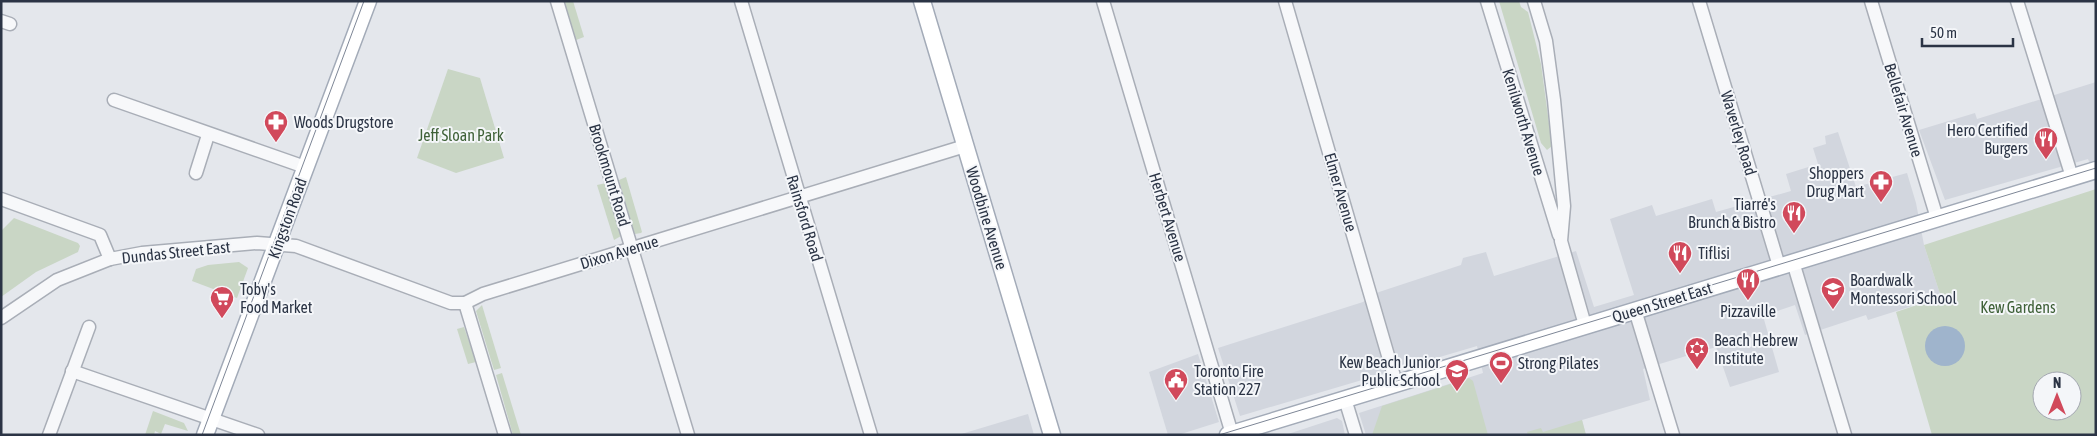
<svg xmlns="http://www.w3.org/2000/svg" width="2097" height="436" viewBox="0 0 2097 436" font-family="'Asap Condensed',sans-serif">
	<rect width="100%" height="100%" fill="#e4e7ec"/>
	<g fill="#d2d6de">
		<path d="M2096 82V179L2088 159 1945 200 1919 130 1975 113 1977 119Z"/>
		<path d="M1838 132 1856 187 1907 173 1916 203 1924 245 1941 297 1868 320 1866 315 1805 335 1795 305 1763 316 1779 372 1730 387 1716 347 1643 369 1650 400 1582 420 1586 435H1366L1359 413 1483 373 1477 346 1240 416 1218 348 1363 302 1379 292 1461 265 1463 258 1486 252 1494 276 1576 251 1594 307 1634 295 1610 219 1652 205 1656 216 1712 199 1716 212 1791 191 1786 174 1818 164 1813 148 1826 144 1825 136Z"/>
		<path d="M1198 354 1219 422 1178 435H1168L1149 372Z"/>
		<path d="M1028 414 1034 435H958Z"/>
		<path d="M1337 418 1342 421 1345 435H1285Z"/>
	</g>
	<g fill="#c9d6c5" fill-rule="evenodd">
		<path d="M564 1H573L584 37 576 40Z"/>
		<path d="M1499 1H1519L1521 7 1528 12 1541 64 1552 146 1547 150 1541 143Z"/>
		<path d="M448 69 480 78 504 158 456 173 417 158Z"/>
		<path d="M626 177 642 232 641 233 635 234 633 229 619 180Z"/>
		<path d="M606 183 621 236 614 240 597 185Z"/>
		<path d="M2096 189V435H1932L1896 312 1941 297 1924 245ZM2042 381H2072V411H2042Z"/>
		<path d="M14 218 78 243 80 246 78 252 36 272 1 297V231Z"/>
		<path d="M239 262 248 268 237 298 192 281 196 269 208 265Z"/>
		<path d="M482 305 501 368 494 370 476 311Z"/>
		<path d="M464 327 476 362 468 364 457 329Z"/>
		<path d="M502 373 521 435H513L496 375Z"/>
		<path d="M1469 378 1473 381 1488 435H1372L1382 406Z"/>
		<path d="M153 411 184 423 188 431 165 424 161 434 155 431 154 435H145Z"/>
		<path d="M1582 420 1586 435H1528L1527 432 1541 428 1543 432Z"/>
	</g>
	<circle fill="#9fb4cc" cx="1945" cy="346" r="20"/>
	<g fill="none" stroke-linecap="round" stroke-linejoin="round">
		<g stroke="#a9aeb7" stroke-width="15">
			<g id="minor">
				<path d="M557 1 688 435"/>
				<path d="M741 1 871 435"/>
				<path d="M1103 1 1232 434"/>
				<path d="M1285 1 1396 383"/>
				<path d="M1487 1 1559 235"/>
				<path d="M1534 1 1546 41 1554 100 1564 206 1561 241 1585 325"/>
				<path d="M1699 1 1779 266"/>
				<path d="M1871 1 1937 218"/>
				<path d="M2017 1 2072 177"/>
				<path d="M1 21 10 24"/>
				<path d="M114 100 305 167"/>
				<path d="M196 173 208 135"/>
				<path d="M1 199 100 235 110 259"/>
				<path d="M1793 262 1845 435"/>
				<path d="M465 303 505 435"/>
				<path d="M1635 310 1673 435"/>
				<path d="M1 318 57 280 110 259 142 253 257 243 296 246 451 303H465L483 294 965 146"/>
				<path d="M72 371 258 435"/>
				<path d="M1345 399 1356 435"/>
				<path d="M49 435 89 327"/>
			</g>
		</g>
		<g stroke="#a3abb8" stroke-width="19">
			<g id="major">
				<path d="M922 1 1052 435"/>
				<path d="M205 435 368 1"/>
				<path d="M1228 435 2096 170"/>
			</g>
		</g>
		<use href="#minor" stroke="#f7f8fa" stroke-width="12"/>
		<use href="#major" stroke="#fff" stroke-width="16"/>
		<g stroke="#7d8696" stroke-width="1">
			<path d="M202 435 364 1"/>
			<path d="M1219 435 2096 168"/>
		</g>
	</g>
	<defs>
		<g id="pharmacy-pin" transform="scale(1.25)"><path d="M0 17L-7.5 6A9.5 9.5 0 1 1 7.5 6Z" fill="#d1495b" stroke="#f4f6f9"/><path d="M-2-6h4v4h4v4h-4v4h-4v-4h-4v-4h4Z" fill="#fff"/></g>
		<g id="restaurant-pin" transform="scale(1.25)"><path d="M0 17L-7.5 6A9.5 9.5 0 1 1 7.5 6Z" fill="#d1495b" stroke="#f4f6f9"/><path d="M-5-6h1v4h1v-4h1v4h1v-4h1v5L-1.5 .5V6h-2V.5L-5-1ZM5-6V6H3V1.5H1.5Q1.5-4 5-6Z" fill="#fff"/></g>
		<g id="school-pin" transform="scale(1.25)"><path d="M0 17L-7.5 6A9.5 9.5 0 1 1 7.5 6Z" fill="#d1495b" stroke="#f4f6f9"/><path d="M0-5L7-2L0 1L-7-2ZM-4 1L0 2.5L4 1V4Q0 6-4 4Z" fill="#fff"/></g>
		<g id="supermarket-pin" transform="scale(1.25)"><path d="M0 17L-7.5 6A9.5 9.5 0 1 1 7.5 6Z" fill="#d1495b" stroke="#f4f6f9"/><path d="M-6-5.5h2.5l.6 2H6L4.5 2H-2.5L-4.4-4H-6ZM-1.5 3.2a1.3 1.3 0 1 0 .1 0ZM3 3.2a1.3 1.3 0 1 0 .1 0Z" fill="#fff"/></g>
		<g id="synagogue-pin" transform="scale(1.25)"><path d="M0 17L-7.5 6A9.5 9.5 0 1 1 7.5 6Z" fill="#d1495b" stroke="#f4f6f9"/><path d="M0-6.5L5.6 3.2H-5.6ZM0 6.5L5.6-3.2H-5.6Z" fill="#fff"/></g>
		<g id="stadium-pin" transform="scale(1.25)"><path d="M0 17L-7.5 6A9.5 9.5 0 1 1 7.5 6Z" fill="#d1495b" stroke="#f4f6f9"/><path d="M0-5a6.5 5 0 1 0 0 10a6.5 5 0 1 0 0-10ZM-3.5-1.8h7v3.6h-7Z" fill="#fff"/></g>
		<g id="civic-pin" transform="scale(1.25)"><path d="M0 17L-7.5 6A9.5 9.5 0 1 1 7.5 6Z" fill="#d1495b" stroke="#f4f6f9"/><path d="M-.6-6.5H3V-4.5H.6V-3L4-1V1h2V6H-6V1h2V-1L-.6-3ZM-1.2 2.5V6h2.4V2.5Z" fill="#fff"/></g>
	</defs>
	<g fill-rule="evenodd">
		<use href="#pharmacy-pin" x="276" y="122"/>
		<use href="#restaurant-pin" x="2046" y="139"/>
		<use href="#pharmacy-pin" x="1881" y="182"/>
		<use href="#restaurant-pin" x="1794" y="213"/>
		<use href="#restaurant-pin" x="1680" y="253"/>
		<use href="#restaurant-pin" x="1748" y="280"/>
		<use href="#school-pin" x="1833" y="289"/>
		<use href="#supermarket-pin" x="222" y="298"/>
		<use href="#synagogue-pin" x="1697" y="349"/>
		<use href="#stadium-pin" x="1501" y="363"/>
		<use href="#school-pin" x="1457" y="371"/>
		<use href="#civic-pin" x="1176" y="380"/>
	</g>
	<g text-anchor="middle" stroke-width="4" stroke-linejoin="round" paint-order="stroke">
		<g font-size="16" fill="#2b3445" stroke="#f4f6f9">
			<text transform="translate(1904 110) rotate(73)" y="6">Bellefair Avenue</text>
			<text transform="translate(1524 122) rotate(73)" y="6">Kenilworth Avenue</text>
			<text transform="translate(1739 133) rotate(73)" y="6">Waverley Road</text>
			<text transform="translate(610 175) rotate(73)" y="6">Brookmount Road</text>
			<text transform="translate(1341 192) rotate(74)" y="6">Elmer Avenue</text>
			<text transform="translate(1168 217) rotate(73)" y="6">Herbert Avenue</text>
			<text transform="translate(287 218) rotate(-70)" y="6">Kingston Road</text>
			<text transform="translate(805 218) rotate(73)" y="6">Rainsford Road</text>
			<text transform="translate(987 218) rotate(73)" y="6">Woodbine Avenue</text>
			<text transform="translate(176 252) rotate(-6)" y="6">Dundas Street East</text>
			<text transform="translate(619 252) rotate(-17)" y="6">Dixon Avenue</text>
			<text transform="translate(1662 302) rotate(-17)" y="6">Queen Street East</text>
		</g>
		<g font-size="16" fill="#2b3445" stroke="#f4f6f9" text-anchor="start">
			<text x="294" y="128">Woods Drugstore</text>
			<text x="2028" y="136" text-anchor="end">Hero Certified<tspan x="2028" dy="18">Burgers</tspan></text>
			<text x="1864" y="179" text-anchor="end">Shoppers<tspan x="1864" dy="18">Drug Mart</tspan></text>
			<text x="1776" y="210" text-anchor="end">Tiarré's<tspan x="1776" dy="18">Brunch &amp; Bistro</tspan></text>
			<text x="1698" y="259">Tiflisi</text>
			<text x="1850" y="286">Boardwalk<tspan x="1850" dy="18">Montessori School</tspan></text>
			<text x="240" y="295">Toby's<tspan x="240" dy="18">Food Market</tspan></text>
			<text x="1748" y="317" text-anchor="middle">Pizzaville</text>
			<text x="1714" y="346">Beach Hebrew<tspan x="1714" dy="18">Institute</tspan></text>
			<text x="1440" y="368" text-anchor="end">Kew Beach Junior<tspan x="1440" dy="18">Public School</tspan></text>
			<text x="1518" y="369">Strong Pilates</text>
			<text x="1194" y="377">Toronto Fire<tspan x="1194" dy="18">Station 227</tspan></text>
		</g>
		<g font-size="16" fill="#3f6138" stroke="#f4f6f9">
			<text x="461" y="141">Jeff Sloan Park</text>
			<text x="2018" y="313">Kew Gardens</text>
		</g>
	</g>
	<rect width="2097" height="436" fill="none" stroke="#2b3445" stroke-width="5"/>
	<g transform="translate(2057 396)"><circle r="24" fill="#f4f6f9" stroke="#a4a8b1"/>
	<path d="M0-4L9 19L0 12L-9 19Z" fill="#d1495b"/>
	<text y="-8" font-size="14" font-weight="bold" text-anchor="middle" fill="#2b3445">N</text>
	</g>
	<path d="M1922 38v8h91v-8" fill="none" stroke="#2b3445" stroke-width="2.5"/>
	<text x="1930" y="38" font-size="15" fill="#2b3445" stroke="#f4f6f9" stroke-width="4" paint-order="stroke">50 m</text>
</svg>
